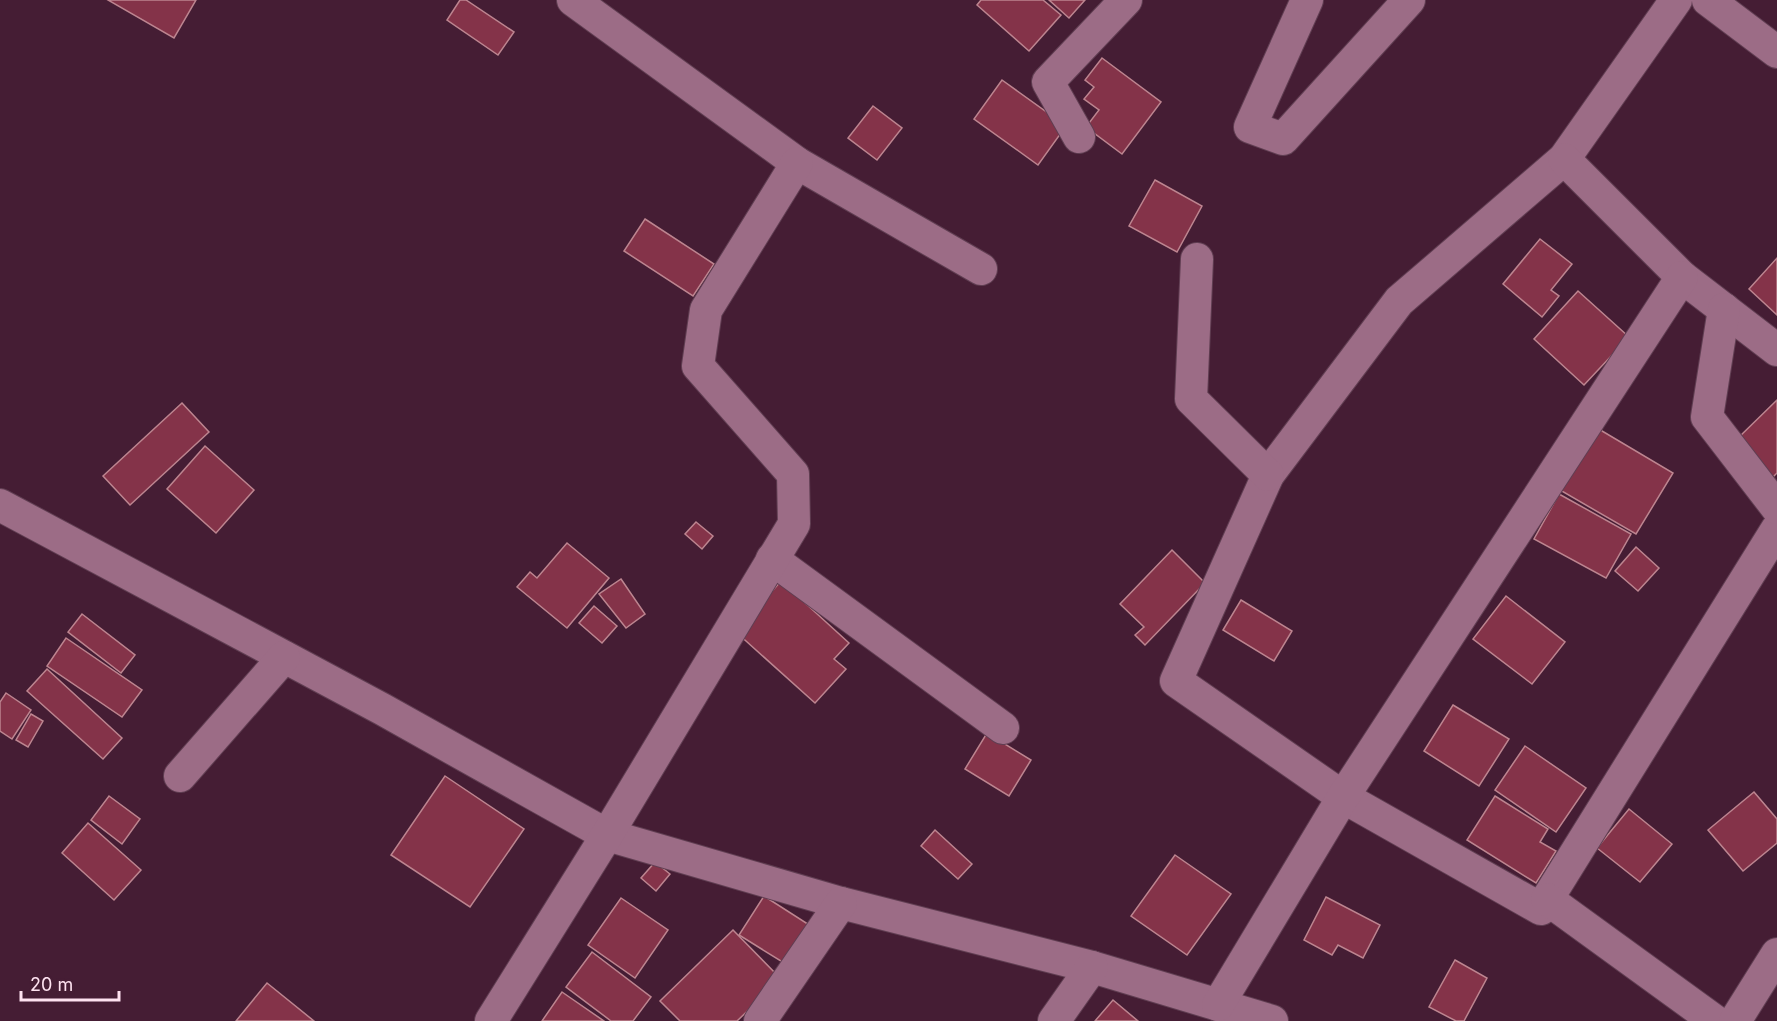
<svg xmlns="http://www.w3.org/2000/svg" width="1777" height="1021" viewBox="0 0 1777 1021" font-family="Inter,sans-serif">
	<rect width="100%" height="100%" fill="#451d34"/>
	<g fill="#843349" stroke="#bd8590" stroke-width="1.5">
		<path d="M108 0H196L174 38Z"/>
		<path d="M460 0H466L514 32 498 55 447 20Z"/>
		<path d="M981 0H1043L1061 15 1029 51 977 5Z"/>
		<path d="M1049 0H1085L1069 18Z"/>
		<path d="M1102 58 1161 102 1122 154 1086 127 1099 110 1084 99 1094 87 1085 80Z"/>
		<path d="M1002 80 1066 126 1038 165 974 119Z"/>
		<path d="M873 106 902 128 877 160 848 138Z"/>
		<path d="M1155 180 1202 206 1177 252 1129 226Z"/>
		<path d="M645 219 714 264 693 296 624 251Z"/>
		<path d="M1540 239 1572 264 1551 290 1559 296 1542 317 1503 284Z"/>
		<path d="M1777 258V315L1749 289Z"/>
		<path d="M1578 291 1629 337 1584 385 1534 339Z"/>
		<path d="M1777 400V473L1773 477 1736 440Z"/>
		<path d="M182 403 209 432 130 505 103 476Z"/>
		<path d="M1597 428 1673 473 1636 534 1560 490Z"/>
		<path d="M205 446 254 490 216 533 167 489Z"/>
		<path d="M1559 494 1631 534 1606 578 1534 539Z"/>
		<path d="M696 522 713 536 702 549 685 534Z"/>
		<path d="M567 543 609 578 567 628 517 587 530 572 537 578Z"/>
		<path d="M1636 547 1659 568 1638 591 1615 571Z"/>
		<path d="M1172 550 1205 583 1145 645 1135 635 1144 627 1120 604Z"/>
		<path d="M621 579 645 614 626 628 599 594Z"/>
		<path d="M781 581 849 643 834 659 846 669 815 703 736 632Z"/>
		<path d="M1506 596 1565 642 1532 684 1473 639Z"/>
		<path d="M1241 600 1292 631 1274 661 1223 630Z"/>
		<path d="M594 606 617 626 602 643 579 623Z"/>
		<path d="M82 614 135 655 121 673 68 632Z"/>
		<path d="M66 638 142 690 122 717 47 666Z"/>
		<path d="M47 669 122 738 103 759 27 691Z"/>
		<path d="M6 693 31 710 12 739 0 731V702Z"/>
		<path d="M1453 705 1509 739 1479 786 1424 751Z"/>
		<path d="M31 714 43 721 28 747 16 740Z"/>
		<path d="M987 733 1031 760 1009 796 965 769Z"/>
		<path d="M1525 746 1586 788 1556 832 1495 790Z"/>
		<path d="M445 776 524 829 470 907 391 855Z"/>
		<path d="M1754 792 1777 819V843L1743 871 1708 830Z"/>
		<path d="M109 796 140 819 122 844 91 820Z"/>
		<path d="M1495 796 1548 829 1540 842 1556 851 1536 883 1467 840Z"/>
		<path d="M1629 809 1672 844 1640 882 1597 848Z"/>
		<path d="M88 823 141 870 114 900 62 853Z"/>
		<path d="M935 830 972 864 958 879 921 846Z"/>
		<path d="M1175 855 1231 894 1187 955 1131 916Z"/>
		<path d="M655 862 670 874 656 891 641 878Z"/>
		<path d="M764 896 814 928 789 966 739 935Z"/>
		<path d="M1326 897 1380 925 1363 958 1338 945 1332 955 1304 940Z"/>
		<path d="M621 898 668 930 635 978 588 945Z"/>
		<path d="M733 930 781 979 737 1021H680L660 1001Z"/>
		<path d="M592 952 651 997 633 1021H611L566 987Z"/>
		<path d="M1455 960 1487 978 1464 1021H1456L1429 1007Z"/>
		<path d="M267 983 314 1021H236Z"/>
		<path d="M562 992 604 1021H542Z"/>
		<path d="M1113 1000 1138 1021H1095Z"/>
	</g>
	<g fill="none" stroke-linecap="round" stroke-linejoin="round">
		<g stroke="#603e52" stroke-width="34">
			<g id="minor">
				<path d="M573 0 797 163 981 269"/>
				<path d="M1307 0 1250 127 1283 139 1409 0"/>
				<path d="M1676 0 1564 159 1399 301 1268 475 1176 681 1343 797 1541 909 1777 529"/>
				<path d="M1708 0 1777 52"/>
				<path d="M1079 137 1048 82 1126 0"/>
				<path d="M1564 159 1682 277 1777 350"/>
				<path d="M1197 259 1191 399 1268 475"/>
				<path d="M1724 309 1707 417 1777 508"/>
				<path d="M0 505 382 709 607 835 841 903 1092 967 1272 1021"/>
				<path d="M772 559 1003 728"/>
				<path d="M180 776 284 657"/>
				<path d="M1547 899 1715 1021"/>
				<path d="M1218 1005 1343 797 1682 277"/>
				<path d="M491 1021 607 835 794 524 793 474 698 366 706 310 797 163"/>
				<path d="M760 1021 841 903"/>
				<path d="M1054 1021 1092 967"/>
				<path d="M1735 1021 1777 954"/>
			</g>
		</g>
		<use href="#minor" stroke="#9c6c86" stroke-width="32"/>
	</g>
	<path d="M21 991v9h98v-9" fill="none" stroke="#fee2f0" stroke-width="3"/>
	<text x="30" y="991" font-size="18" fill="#fee2f0" stroke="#451d34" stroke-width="4.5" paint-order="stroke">20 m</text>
</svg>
